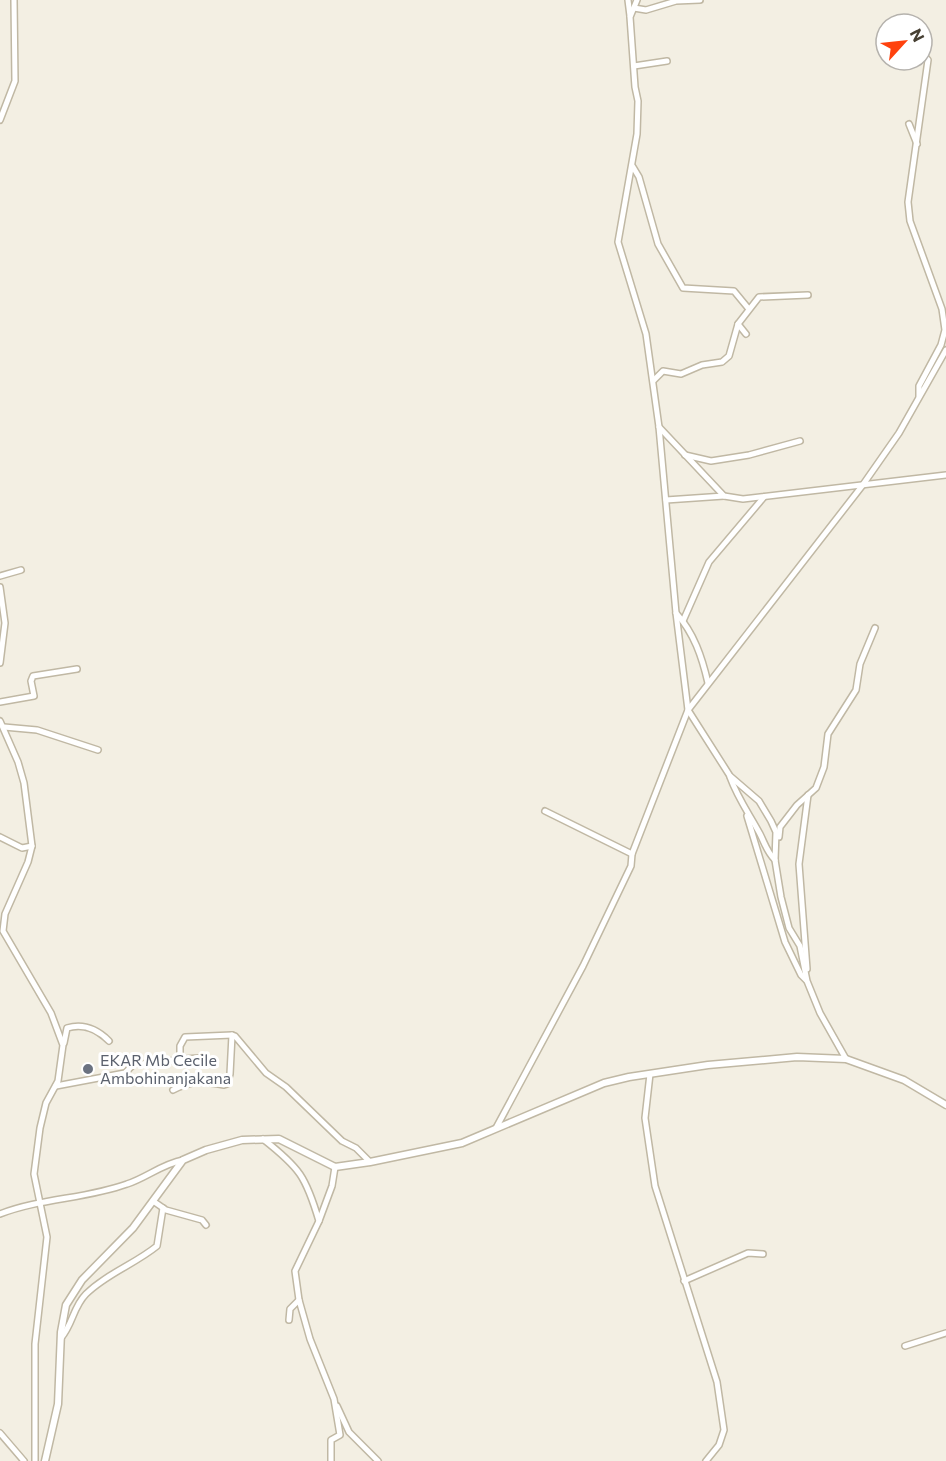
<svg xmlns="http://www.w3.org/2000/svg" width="946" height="1461" viewBox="0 0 946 1461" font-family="Commissioner,sans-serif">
	<rect width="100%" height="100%" fill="#f3efe3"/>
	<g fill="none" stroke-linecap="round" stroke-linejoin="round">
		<g stroke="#c0b8a4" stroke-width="8">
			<g id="minor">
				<path d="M628 0 630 16"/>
				<path d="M634 8 646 10 676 1 700 0"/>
				<path d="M634 66 667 61"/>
				<path d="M0 120 15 81 14 0"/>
				<path d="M909 124 917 144"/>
				<path d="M633 167 639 177 658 244 683 288 734 291 748 308"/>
				<path d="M746 334 738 324 759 297 808 295"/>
				<path d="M654 380 663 371 681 374 702 365 722 362 729 356 738 324"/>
				<path d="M919 396V386L941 345 945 330 942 309 910 221 908 202 928 60 922 53"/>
				<path d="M659 427 724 496 743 499 946 475"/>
				<path d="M685 455 711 461 749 455 800 441"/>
				<path d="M666 500 724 496"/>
				<path d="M0 576 21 570"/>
				<path d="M0 587 5 623 0 663"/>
				<path d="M676 613C694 633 702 657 708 683"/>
				<path d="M683 621 709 562 764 497"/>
				<path d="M0 702 34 696 31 681 33 676 77 669"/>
				<path d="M0 721 18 762 24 783 32 846 28 862 5 914 3 931 51 1013 63 1045 58 1081 46 1103 40 1128 34 1174 47 1237 35 1344V1461"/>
				<path d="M4 727 37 730 98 750"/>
				<path d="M730 777C738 799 750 815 760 834 765 844 767 852 775 860"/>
				<path d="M545 811 632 854"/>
				<path d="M747 816 785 942 801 975 806 980"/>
				<path d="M0 837 22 848 32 846"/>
				<path d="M779 837 780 827 797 805 816 788 824 767 828 734 856 690 860 664 875 628"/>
				<path d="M807 969 799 864 808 795"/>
				<path d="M64 1043 67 1028C84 1023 97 1029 109 1041"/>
				<path d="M180 1058V1046L185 1037 232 1035"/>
				<path d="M846 1059 820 1013 807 981 800 946 789 928 781 897 775 860 776 832 771 821 759 801 730 776 688 710 862 486 899 433 946 350"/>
				<path d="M650 1074 645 1118 655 1186 717 1382 724 1430 719 1445 706 1461"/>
				<path d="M56 1086 125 1073 134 1064C157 1065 178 1058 201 1058"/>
				<path d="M173 1090C192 1080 203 1081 224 1085L227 1084 230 1074 232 1035 235 1036 266 1073 286 1087 342 1141 356 1148 370 1162"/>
				<path d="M496 1128 583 966 631 866 632 854 688 710 676 613 659 427 646 334 618 242 637 134 638 101 635 87 630 17 637 0"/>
				<path d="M263 1139C300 1168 306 1177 319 1221L295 1271 299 1300 310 1339 334 1399 340 1435 331 1440V1461"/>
				<path d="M153 1201 166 1210 202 1220 206 1225"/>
				<path d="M0 1214C41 1198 86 1199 127 1184 146 1178 162 1164 183 1160"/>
				<path d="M319 1221 332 1186 335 1167"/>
				<path d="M684 1281 748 1253 763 1254"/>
				<path d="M289 1320 290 1309 299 1300"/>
				<path d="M61 1338C73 1324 73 1307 86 1294 106 1274 135 1264 157 1246L163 1208"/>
				<path d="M905 1346 946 1333"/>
				<path d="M337 1406 349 1432 378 1461"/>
				<path d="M0 1433 24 1461"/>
			</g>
		</g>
		<g stroke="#c0b8a4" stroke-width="9">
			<path id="tertiary" d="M45 1461 58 1404 61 1332 66 1305 82 1280 133 1228 183 1160 206 1150 242 1140 279 1139 335 1167 370 1162 462 1143 604 1083 629 1077 708 1065 797 1057 846 1059 904 1080 946 1105"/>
		</g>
		<use href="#minor" stroke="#fff" stroke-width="5"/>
		<use href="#tertiary" stroke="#fff" stroke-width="6"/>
	</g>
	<circle fill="#6b7280" stroke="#fff" stroke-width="2" cx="88" cy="1069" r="6"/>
	<g text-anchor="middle" stroke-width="6" stroke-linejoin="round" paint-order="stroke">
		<g font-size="16" fill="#5b616d" stroke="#fff" text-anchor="start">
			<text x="100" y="1066">EKAR Mb Cecile<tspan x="100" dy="18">Ambohinanjakana</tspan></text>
		</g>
	</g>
	<g transform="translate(904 42) rotate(63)"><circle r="28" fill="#ffffff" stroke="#b5b2ad" stroke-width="1.5"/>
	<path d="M0-4.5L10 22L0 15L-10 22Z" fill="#ff420e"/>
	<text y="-9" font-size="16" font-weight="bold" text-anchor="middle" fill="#463f32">N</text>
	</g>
</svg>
